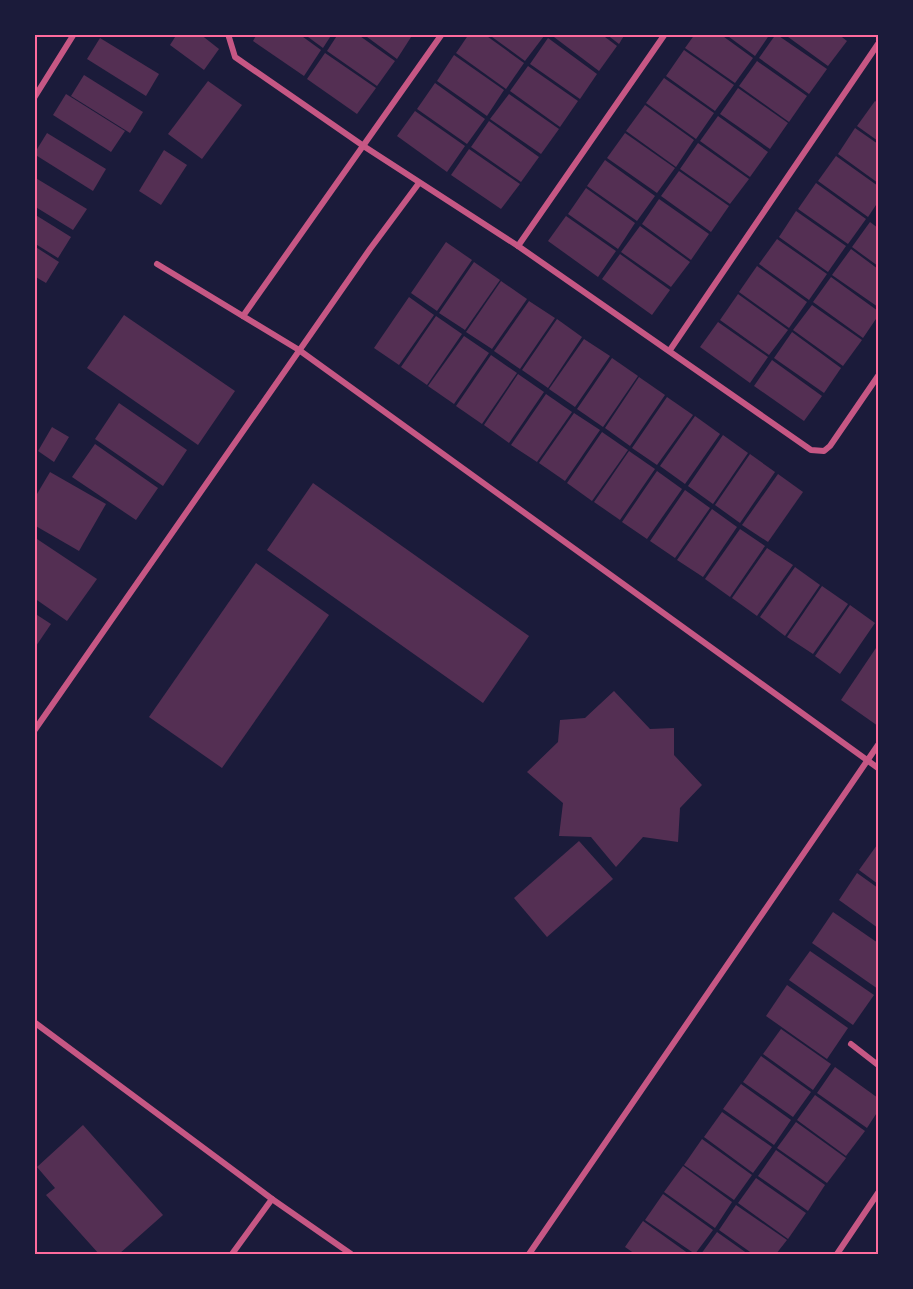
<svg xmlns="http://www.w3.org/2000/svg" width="913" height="1289" viewBox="0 0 913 1289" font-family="Inter,sans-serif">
	<rect width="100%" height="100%" fill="#1b1b3a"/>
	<g fill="#542f53">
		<path d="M177 34H200L219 49 204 70 170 45Z"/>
		<path d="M257 34H299L321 50 304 76 253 41Z"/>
		<path d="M304 34H332L323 48Z"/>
		<path d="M338 34H357L395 61 377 86 327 51Z"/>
		<path d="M363 34H413L397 59Z"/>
		<path d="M469 34H484L524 63 506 89 456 53Z"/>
		<path d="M488 34H542L544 36 525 61Z"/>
		<path d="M550 34H601L617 46 599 71Z"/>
		<path d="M606 34H625L619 44Z"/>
		<path d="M695 34H720L753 58 735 83 685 48Z"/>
		<path d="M725 34H770L755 56Z"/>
		<path d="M776 34 827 69 809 94 759 58Z"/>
		<path d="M784 34H838L847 41 828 66Z"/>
		<path d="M100 38 159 74 146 96 87 59Z"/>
		<path d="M548 38 597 74 580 99 530 64Z"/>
		<path d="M684 50 734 85 715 111 666 76Z"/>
		<path d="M325 53 376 88 357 114 307 79Z"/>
		<path d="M454 55 504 90 487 116 437 81Z"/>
		<path d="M757 61 807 96 789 122 739 86Z"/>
		<path d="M528 66 578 101 560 127 510 91Z"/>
		<path d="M84 75 143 112 130 133 71 96Z"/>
		<path d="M664 78 714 113 696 139 646 103Z"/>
		<path d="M208 81 242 105 202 159 168 134Z"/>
		<path d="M435 83 485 119 467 144 417 109Z"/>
		<path d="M738 88 788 123 770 149 720 114Z"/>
		<path d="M66 94 125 131 111 152 53 115Z"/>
		<path d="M509 94 559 129 541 154 490 119Z"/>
		<path d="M875 101 878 103V141L857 126Z"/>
		<path d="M645 105 694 140 676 167 626 131Z"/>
		<path d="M415 111 465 146 447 172 397 136Z"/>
		<path d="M718 116 768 152 750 177 700 141Z"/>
		<path d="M489 121 539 157 521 182 471 147Z"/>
		<path d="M855 128 878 144V183L838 154Z"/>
		<path d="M47 133 106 169 93 191 34 154Z"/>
		<path d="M625 133 675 168 657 193 607 158Z"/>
		<path d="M698 143 749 179 730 204 680 169Z"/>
		<path d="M469 149 520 184 501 209 451 175Z"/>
		<path d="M164 150 187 165 161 205 139 191Z"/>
		<path d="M836 156 878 186V202L868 217 818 181Z"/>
		<path d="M605 160 655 196 637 221 587 186Z"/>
		<path d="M679 171 729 206 711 232 661 196Z"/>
		<path d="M34 177 87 209 73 230 34 206Z"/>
		<path d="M816 183 866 219 848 244 798 209Z"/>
		<path d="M586 188 635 223 618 249 568 214Z"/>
		<path d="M659 199 709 234 691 260 642 224Z"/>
		<path d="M796 211 846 246 828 272 779 237Z"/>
		<path d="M34 214 71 237 58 258 34 243Z"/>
		<path d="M566 216 616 251 598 277 548 241Z"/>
		<path d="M870 222 878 228V266L852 247Z"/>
		<path d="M640 226 690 262 671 287 621 252Z"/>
		<path d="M777 239 827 274 809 300 759 264Z"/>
		<path d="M446 242 472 260 437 311 411 293Z"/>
		<path d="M34 246 59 262 46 283 34 276Z"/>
		<path d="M851 249 878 269V307L832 275Z"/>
		<path d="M620 254 670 290 652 315 602 279Z"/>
		<path d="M474 262 500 280 465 330 439 313Z"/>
		<path d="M757 266 807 302 789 328 739 292Z"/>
		<path d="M831 277 878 311V316L863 338 813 302Z"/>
		<path d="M501 281 527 299 492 349 466 332Z"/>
		<path d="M738 294 788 330 769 355 720 320Z"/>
		<path d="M409 297 434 315 399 365 374 348Z"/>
		<path d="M529 301 555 318 520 369 494 351Z"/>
		<path d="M812 305 862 340 843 366 793 330Z"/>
		<path d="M124 315 235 391 198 445 87 368Z"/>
		<path d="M436 316 462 334 427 385 401 367Z"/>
		<path d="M557 319 582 337 548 388 522 370Z"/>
		<path d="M718 322 768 357 750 383 700 347Z"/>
		<path d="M792 332 841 368 824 393 774 358Z"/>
		<path d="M464 336 489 353 454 404 428 386Z"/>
		<path d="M584 339 610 356 575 407 549 389Z"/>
		<path d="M491 355 517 373 482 424 456 406Z"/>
		<path d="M612 358 638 376 603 427 577 409Z"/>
		<path d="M772 360 822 396 804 421 754 386Z"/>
		<path d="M518 374 544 392 509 443 484 425Z"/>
		<path d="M639 377 665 395 630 446 605 428Z"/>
		<path d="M546 394 572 412 537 462 511 445Z"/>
		<path d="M667 397 693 415 657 465 632 448Z"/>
		<path d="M119 403 187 450 163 486 95 439Z"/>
		<path d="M574 413 600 430 565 481 539 463Z"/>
		<path d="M695 416 720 434 685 484 660 466Z"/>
		<path d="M52 427 69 437 54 462 38 451Z"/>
		<path d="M602 432 628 450 592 501 567 483Z"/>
		<path d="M723 435 748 453 713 504 688 486Z"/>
		<path d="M95 444 158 488 136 520 72 477Z"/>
		<path d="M629 451 655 469 620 520 594 502Z"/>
		<path d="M750 454 775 472 740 523 715 505Z"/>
		<path d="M657 471 682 489 647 539 622 522Z"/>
		<path d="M50 472 106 504 79 551 34 525V499Z"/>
		<path d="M778 474 803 492 768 542 742 525Z"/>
		<path d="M313 483 529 636 483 703 267 550Z"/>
		<path d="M685 490 710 508 675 558 650 541Z"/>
		<path d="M712 509 737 527 703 577 677 560Z"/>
		<path d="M740 529 765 546 730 597 705 579Z"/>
		<path d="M34 537 97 579 67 621 34 598Z"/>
		<path d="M767 548 793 565 757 616 732 598Z"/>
		<path d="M256 563 329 615 222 768 149 717Z"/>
		<path d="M795 567 820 585 785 636 760 617Z"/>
		<path d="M822 586 848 604 813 654 787 637Z"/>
		<path d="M850 605 875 623 840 674 815 656Z"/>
		<path d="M34 613 51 624 34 649Z"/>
		<path d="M878 645V726L841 700Z"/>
		<path d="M614 691 650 729 674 728V755L702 785 680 808 678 842 643 837 616 867 591 837 559 836 563 803 527 772 558 742 560 720 585 718Z"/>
		<path d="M579 841 613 879 547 937 514 898Z"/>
		<path d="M877 845 878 846V884L859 870Z"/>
		<path d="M857 873 878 888V928L839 900Z"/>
		<path d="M833 912 878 943V989L812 943Z"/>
		<path d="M810 951 874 995 853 1025 789 980Z"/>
		<path d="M787 985 848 1028 827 1059 766 1016Z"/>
		<path d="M781 1029 831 1064 813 1090 763 1054Z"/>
		<path d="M761 1056 811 1092 793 1117 743 1082Z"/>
		<path d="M835 1067 878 1098V1111L867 1128 817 1093Z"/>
		<path d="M741 1084 791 1120 774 1145 723 1109Z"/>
		<path d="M815 1095 865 1131 846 1156 797 1120Z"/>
		<path d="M722 1112 772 1147 753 1173 704 1137Z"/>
		<path d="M796 1122 846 1158 827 1183 777 1148Z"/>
		<path d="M83 1125 163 1215 119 1254H99L46 1195 55 1188 37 1167Z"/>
		<path d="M702 1139 752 1175 734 1200 684 1165Z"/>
		<path d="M776 1150 825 1185 808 1211 758 1176Z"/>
		<path d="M683 1166 732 1202 715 1228 664 1192Z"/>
		<path d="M756 1178 806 1213 788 1239 738 1203Z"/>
		<path d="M663 1194 713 1230 695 1254 645 1220Z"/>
		<path d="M736 1205 787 1240 776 1254H753L719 1230Z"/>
		<path d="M643 1221 689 1254H635L625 1247Z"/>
		<path d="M717 1232 748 1254H701Z"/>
	</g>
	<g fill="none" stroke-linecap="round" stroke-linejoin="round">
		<g stroke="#c65784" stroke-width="6">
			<path d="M228 34 235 57 365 147 518 246 811 450 824 451 830 446 878 376"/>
			<path d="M34 98 74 34"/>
			<path d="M518 246 665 34"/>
			<path d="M157 264 299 350 878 768"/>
			<path d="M243 316 442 34"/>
			<path d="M670 350 878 44"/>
			<path d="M34 731 370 249 419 183"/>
			<path d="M34 1022 272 1199 351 1254"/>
			<path d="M851 1044 878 1065"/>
			<path d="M232 1254 272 1199"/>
			<path d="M529 1254 878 745"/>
			<path d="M837 1254 878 1193"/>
		</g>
	</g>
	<rect width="913" height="1289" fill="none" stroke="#1b1b3a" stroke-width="72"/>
	<rect x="36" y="36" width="841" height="1217" fill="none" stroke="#ff6b9d" stroke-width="2"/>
</svg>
